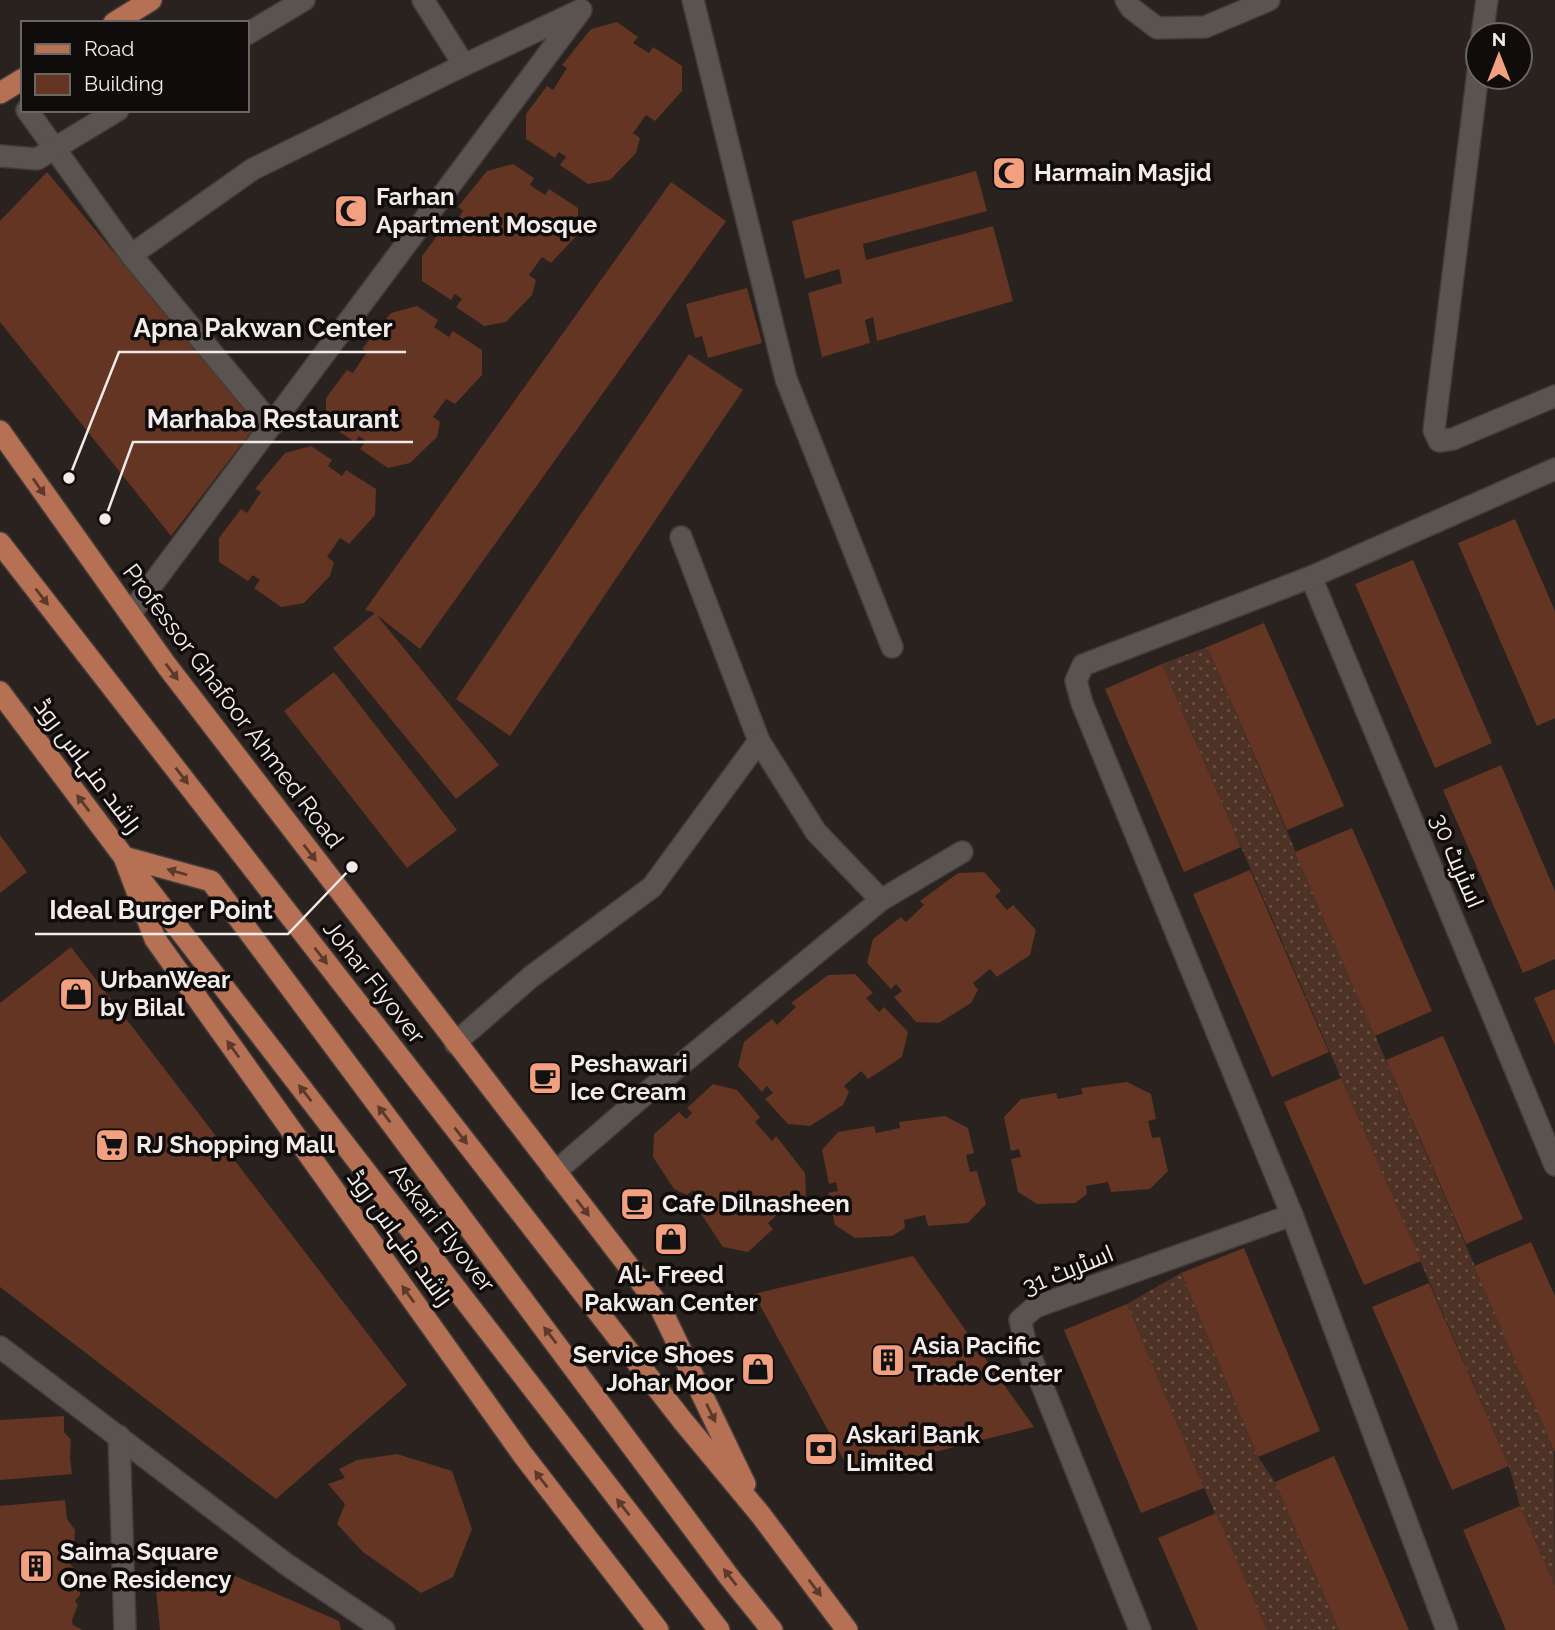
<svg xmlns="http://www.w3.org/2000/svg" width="1555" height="1630" viewBox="0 0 1555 1630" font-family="Raleway,Cairo,sans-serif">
	<defs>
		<pattern id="grass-dots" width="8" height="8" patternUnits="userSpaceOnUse" patternTransform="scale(1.75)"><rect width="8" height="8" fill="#4e3226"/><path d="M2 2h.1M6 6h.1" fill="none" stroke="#685046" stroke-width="1.8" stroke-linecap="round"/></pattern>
	</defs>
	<rect width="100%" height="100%" fill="#29221f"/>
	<g fill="url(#grass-dots)">
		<path d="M1207 647 1554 1449 1555 1586 1520 1506 1509 1466 1162 664Z"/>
		<path d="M1181 1273 1258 1457 1275 1482 1339 1630H1267L1204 1488 1127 1304Z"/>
	</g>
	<g fill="#633522">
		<path d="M617 22 638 37 633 43 649 53 653 47 682 66V91L655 121 646 115 633 133 640 138 636 153 610 180 588 184 560 165 566 157 559 152 555 158 526 139V114L547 86 553 90 567 68 562 65 591 29Z"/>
		<path d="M513 164 534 178 530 185 545 195 549 189 578 208V234L551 263 542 257 529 275 536 280 532 295 506 322 484 326 456 307 462 299 455 294 451 300 422 281V256L443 228 449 231 463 211 458 207 487 171Z"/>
		<path d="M976 171 987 211 863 244 866 260 993 226 1013 301 877 341 873 317 865 320 870 343 822 357 808 293 842 283 839 269 805 279 792 221Z"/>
		<path d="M47 172 257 424 171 536 0 322V221Z"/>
		<path d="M671 182 726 221 420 649 373 612 365 610Z"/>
		<path d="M747 288 762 343 708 358 702 336 695 338 686 304Z"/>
		<path d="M417 306 438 320 434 327 449 337 453 331 482 350V375L455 404 446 399 433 417 440 422 437 437 410 463 388 468 360 449 366 441 359 436 355 442 326 423V398L347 370 353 373 367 352 362 349 391 313Z"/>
		<path d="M689 354 743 390 510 736 456 699Z"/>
		<path d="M311 446 332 460 328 466 342 476 346 470 376 489 375 515 349 544 340 538 327 557 334 562 330 576 304 603 281 607 254 588 260 580 253 575 248 581 219 562V538L241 509 247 513 261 492 255 489 285 453Z"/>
		<path d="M1515 519 1555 611V718L1537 726 1458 543Z"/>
		<path d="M1413 560 1492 743 1435 768 1355 584Z"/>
		<path d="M375 613 499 765 456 799 333 648Z"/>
		<path d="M1264 623 1344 806 1287 830 1207 647Z"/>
		<path d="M1162 664 1241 847 1184 872 1105 689Z"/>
		<path d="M334 672 457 830 407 868 284 711Z"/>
		<path d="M1501 765 1555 891V959L1523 973 1443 790Z"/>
		<path d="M1352 828 1432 1011 1375 1036 1295 852Z"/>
		<path d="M0 835 27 872 0 893Z"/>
		<path d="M1250 870 1329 1052 1272 1077 1193 894Z"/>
		<path d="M984 872 1001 891 995 896 1007 910 1013 905 1036 930 1030 955 997 977 990 969 973 983 978 990 971 1003 939 1023 916 1022 894 997 902 991 896 984 891 989 867 963 873 939 901 917 906 922 924 905 920 901 958 873Z"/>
		<path d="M71 947 407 1385 276 1499 0 1287V1003Z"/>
		<path d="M855 974 873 993 866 998 879 1012 884 1007 908 1032 902 1057 868 1079 861 1071 844 1086 849 1092 843 1105 810 1126 788 1124 765 1099 773 1093 767 1086 762 1092 738 1066 744 1042 772 1019 777 1025 796 1007 791 1003 828 975Z"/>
		<path d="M1555 989V1045L1534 998Z"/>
		<path d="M1443 1036 1523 1219 1466 1244 1386 1060Z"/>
		<path d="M1341 1078 1421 1261 1364 1285 1284 1102Z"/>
		<path d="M1127 1082 1151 1094 1156 1119 1148 1121 1152 1138 1160 1137 1168 1171 1150 1189 1111 1192 1108 1182 1086 1186 1087 1194 1075 1203 1037 1204 1018 1192 1011 1159 1021 1157 1019 1149 1011 1151 1004 1117 1021 1099 1056 1093 1058 1099 1083 1094 1081 1088Z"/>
		<path d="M713 1084 737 1090 760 1117 755 1122 772 1141 776 1136 805 1173 806 1199 787 1216 781 1211 768 1223 773 1229 748 1252 723 1247 701 1214 708 1206 693 1190 687 1195 674 1189 653 1157 654 1134 679 1112 686 1119 692 1113 687 1108Z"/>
		<path d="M945 1116 968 1128 974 1153 966 1155 970 1172 977 1171 986 1204 968 1223 928 1226 925 1215 904 1220 905 1228 892 1236 855 1238 835 1225 828 1193 838 1191 836 1182 829 1184 822 1150 838 1132 874 1126 876 1133 900 1128 899 1122Z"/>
		<path d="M1531 1242 1555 1296V1452L1474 1266Z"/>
		<path d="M1244 1248 1320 1431 1258 1457 1181 1273Z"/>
		<path d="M913 1256 1034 1427 851 1473 754 1294Z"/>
		<path d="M1429 1283 1509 1466 1452 1490 1372 1307Z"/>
		<path d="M1127 1304 1204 1488 1141 1513 1064 1330Z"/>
		<path d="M64 1416V1432L71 1440 70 1458 72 1474 0 1480V1420Z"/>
		<path d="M397 1454 452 1471 472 1529 453 1577 421 1593 363 1552 337 1524 345 1504 328 1484 345 1478 339 1469 357 1460Z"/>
		<path d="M1334 1456 1409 1630H1339L1275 1482Z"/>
		<path d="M65 1500 67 1519 75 1530 74 1552 70 1558V1564L74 1568 71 1579 80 1587V1595L75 1601 78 1605 72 1620 73 1625 83 1630H0V1506Z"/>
		<path d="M1520 1506 1555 1586V1630H1506L1463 1530Z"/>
		<path d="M1216 1513 1267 1630H1198L1158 1538Z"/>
		<path d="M154 1571 233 1575 339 1621 341 1630H160Z"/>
	</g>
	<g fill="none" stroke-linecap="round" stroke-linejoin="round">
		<g stroke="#433c3a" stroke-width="24">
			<g id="street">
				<path d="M423 0 464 65"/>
				<path d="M693 0 786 379 892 647"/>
				<path d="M1126 0 1131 8 1157 28 1205 27 1269 0"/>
				<path d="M247 34 304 0"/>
				<path d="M1482 35 1487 0"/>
				<path d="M1478 72 1434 430 1439 441 1453 439 1555 396"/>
				<path d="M27 110 131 255"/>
				<path d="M0 156 37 159 118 110"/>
				<path d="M681 537 759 741"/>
				<path d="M1311 577 1555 1165"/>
				<path d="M130 614 581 10 464 65 253 169 131 255 272 425"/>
				<path d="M881 900 962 852"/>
				<path d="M455 1043 532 976 652 887 759 741 816 832 881 900 651 1089 555 1172"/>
				<path d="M0 1347 286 1564 384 1630"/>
				<path d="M119 1436 125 1630"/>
				<path d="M1140 1630 1026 1345 1020 1320 1035 1307 1292 1215"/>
				<path d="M1447 1630 1292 1215 1082 703 1076 681 1083 665 1311 577 1555 469"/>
			</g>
		</g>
		<g stroke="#433c3a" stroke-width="24">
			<g id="primary">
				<path d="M114 23 151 0"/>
				<path d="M0 93 23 79"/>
				<path d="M0 431 167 666 660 1307 745 1484"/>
				<path d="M0 543 682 1420 760 1514 847 1630"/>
				<path d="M0 692 124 857 155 939 523 1455 658 1630"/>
				<path d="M124 857 211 881 730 1578 772 1630"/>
				<path d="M138 876 719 1630"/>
			</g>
		</g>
		<use href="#street" stroke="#5b534f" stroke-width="21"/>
		<use href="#primary" stroke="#b67053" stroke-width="21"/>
	</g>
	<defs><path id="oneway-solid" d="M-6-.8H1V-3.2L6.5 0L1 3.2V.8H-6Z" transform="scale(1.75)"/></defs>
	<g fill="#5b392b">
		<use href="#oneway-solid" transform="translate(39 487) rotate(55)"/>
		<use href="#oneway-solid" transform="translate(42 597) rotate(52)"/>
		<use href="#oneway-solid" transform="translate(172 672) rotate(53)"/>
		<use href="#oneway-solid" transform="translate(182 776) rotate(52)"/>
		<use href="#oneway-solid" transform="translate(83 803) rotate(-127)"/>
		<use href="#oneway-solid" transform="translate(310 853) rotate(53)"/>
		<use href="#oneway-solid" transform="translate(177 872) rotate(-164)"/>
		<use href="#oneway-solid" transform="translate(321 956) rotate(52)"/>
		<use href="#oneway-solid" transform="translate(233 1049) rotate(-126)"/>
		<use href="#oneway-solid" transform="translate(305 1093) rotate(-128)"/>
		<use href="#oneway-solid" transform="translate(384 1114) rotate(-127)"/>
		<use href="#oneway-solid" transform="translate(461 1136) rotate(52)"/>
		<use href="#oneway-solid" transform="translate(583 1208) rotate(52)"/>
		<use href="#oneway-solid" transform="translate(408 1294) rotate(-126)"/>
		<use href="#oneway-solid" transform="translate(550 1335) rotate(-127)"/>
		<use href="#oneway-solid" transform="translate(711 1413) rotate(64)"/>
		<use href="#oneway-solid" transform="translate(541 1479) rotate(-128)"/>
		<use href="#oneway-solid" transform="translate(623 1507) rotate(-128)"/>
		<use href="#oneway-solid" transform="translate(730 1577) rotate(-128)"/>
		<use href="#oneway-solid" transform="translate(815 1588) rotate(53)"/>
	</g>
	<defs>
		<g id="mosque-square" transform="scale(1.75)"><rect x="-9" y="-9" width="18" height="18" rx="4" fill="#f2a07f" stroke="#100c0b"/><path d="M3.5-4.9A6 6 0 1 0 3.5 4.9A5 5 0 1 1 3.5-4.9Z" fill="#111"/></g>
		<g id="shop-square" transform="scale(1.75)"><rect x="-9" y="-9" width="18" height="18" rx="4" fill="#f2a07f" stroke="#100c0b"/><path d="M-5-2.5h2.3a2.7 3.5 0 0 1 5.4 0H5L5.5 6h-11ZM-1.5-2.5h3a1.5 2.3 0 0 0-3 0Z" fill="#111"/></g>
		<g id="cafe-square" transform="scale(1.75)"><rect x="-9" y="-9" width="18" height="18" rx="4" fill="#f2a07f" stroke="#100c0b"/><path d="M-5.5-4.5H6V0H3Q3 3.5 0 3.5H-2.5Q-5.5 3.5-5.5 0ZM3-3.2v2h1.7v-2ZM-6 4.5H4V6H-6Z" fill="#111"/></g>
		<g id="supermarket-square" transform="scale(1.75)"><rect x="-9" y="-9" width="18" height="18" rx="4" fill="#f2a07f" stroke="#100c0b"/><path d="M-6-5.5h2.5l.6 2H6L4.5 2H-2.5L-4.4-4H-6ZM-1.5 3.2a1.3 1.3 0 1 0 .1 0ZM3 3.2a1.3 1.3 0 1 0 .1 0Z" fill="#111"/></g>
		<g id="building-square" transform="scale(1.75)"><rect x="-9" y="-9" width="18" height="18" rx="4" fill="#f2a07f" stroke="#100c0b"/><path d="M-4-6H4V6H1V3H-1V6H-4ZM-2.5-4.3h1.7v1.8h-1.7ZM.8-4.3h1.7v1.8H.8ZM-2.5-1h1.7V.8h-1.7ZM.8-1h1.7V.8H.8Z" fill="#111"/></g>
		<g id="bank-square" transform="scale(1.75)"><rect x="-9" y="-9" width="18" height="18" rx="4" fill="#f2a07f" stroke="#100c0b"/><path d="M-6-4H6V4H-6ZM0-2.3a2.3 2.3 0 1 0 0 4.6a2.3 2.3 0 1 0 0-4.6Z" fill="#111"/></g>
	</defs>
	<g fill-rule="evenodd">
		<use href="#mosque-square" x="1009" y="173"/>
		<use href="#mosque-square" x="351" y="211"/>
		<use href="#shop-square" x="76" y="994"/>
		<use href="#cafe-square" x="545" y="1078"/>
		<use href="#supermarket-square" x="112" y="1145"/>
		<use href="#cafe-square" x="637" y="1204"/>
		<use href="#shop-square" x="671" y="1239"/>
		<use href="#building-square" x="888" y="1360"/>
		<use href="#shop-square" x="758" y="1369"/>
		<use href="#bank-square" x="821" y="1449"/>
		<use href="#building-square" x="36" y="1566"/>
	</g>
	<g text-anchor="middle" stroke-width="7" stroke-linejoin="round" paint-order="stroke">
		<g font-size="24" font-weight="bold" fill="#f1ecea" stroke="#100c0b" text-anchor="start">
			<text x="1034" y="181">Harmain Masjid</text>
			<text x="376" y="205">Farhan<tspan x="376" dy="28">Apartment Mosque</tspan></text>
			<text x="100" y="988">UrbanWear<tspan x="100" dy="28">by Bilal</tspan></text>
			<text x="570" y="1072">Peshawari<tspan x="570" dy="28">Ice Cream</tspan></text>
			<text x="136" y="1153">RJ Shopping Mall</text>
			<text x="662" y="1212">Cafe Dilnasheen</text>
			<text x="671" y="1283" text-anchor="middle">Al- Freed<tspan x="671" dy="28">Pakwan Center</tspan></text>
			<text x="912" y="1354">Asia Pacific<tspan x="912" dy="28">Trade Center</tspan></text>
			<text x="734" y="1363" text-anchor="end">Service Shoes<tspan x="734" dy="28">Johar Moor</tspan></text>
			<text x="846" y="1443">Askari Bank<tspan x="846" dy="28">Limited</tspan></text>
			<text x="60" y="1560">Saima Square<tspan x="60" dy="28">One Residency</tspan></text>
		</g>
		<g font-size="24" fill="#f1ecea" stroke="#100c0b">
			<text transform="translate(233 706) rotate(53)" y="8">Professor Ghafoor Ahmed Road</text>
			<text transform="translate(88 766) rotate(53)" y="8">راشد منہاس روڈ</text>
			<text transform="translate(1457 861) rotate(67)" y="8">اسٹریٹ 30</text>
			<text transform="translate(374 982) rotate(52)" y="8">Johar Flyover</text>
			<text transform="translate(442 1228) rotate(52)" y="8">Askari Flyover</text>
			<text transform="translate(400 1238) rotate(54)" y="8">راشد منہاس روڈ</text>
			<text transform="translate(1068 1270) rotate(-22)" y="8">اسٹریٹ 31</text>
		</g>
	</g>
	<path fill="none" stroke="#f1ecea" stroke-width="2.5" d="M69 478L119 352H406M105 519L133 442H413M352 867L288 934H35"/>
	<g fill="#f1ecea" stroke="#100c0b" stroke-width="2.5">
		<circle cx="69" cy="478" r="7"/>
		<circle cx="105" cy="519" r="7"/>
		<circle cx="352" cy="867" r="7"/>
	</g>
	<g font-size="26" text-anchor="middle" font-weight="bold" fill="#f1ecea" stroke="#100c0b" stroke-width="7" stroke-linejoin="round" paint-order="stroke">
		<text x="263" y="337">Apna Pakwan Center</text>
		<text x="273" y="428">Marhaba Restaurant</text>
		<text x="161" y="919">Ideal Burger Point</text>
	</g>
	<rect x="21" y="21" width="228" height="91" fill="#100c0b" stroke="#6a6664" stroke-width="2"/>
	<rect x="35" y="44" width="35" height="10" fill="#b67053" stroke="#6a6664" stroke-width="2"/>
	<text x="84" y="56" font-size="21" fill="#f1ecea">Road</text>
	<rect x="35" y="74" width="35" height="21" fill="#633522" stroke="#6a6664" stroke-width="2"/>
	<text x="84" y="91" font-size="21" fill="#f1ecea">Building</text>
	<g transform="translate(1499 56)"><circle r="33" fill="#100c0b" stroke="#6a6664" stroke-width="2"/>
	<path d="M0-5L12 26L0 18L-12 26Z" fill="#f2a07f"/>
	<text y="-10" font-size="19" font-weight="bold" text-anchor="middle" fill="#f1ecea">N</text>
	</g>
</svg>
